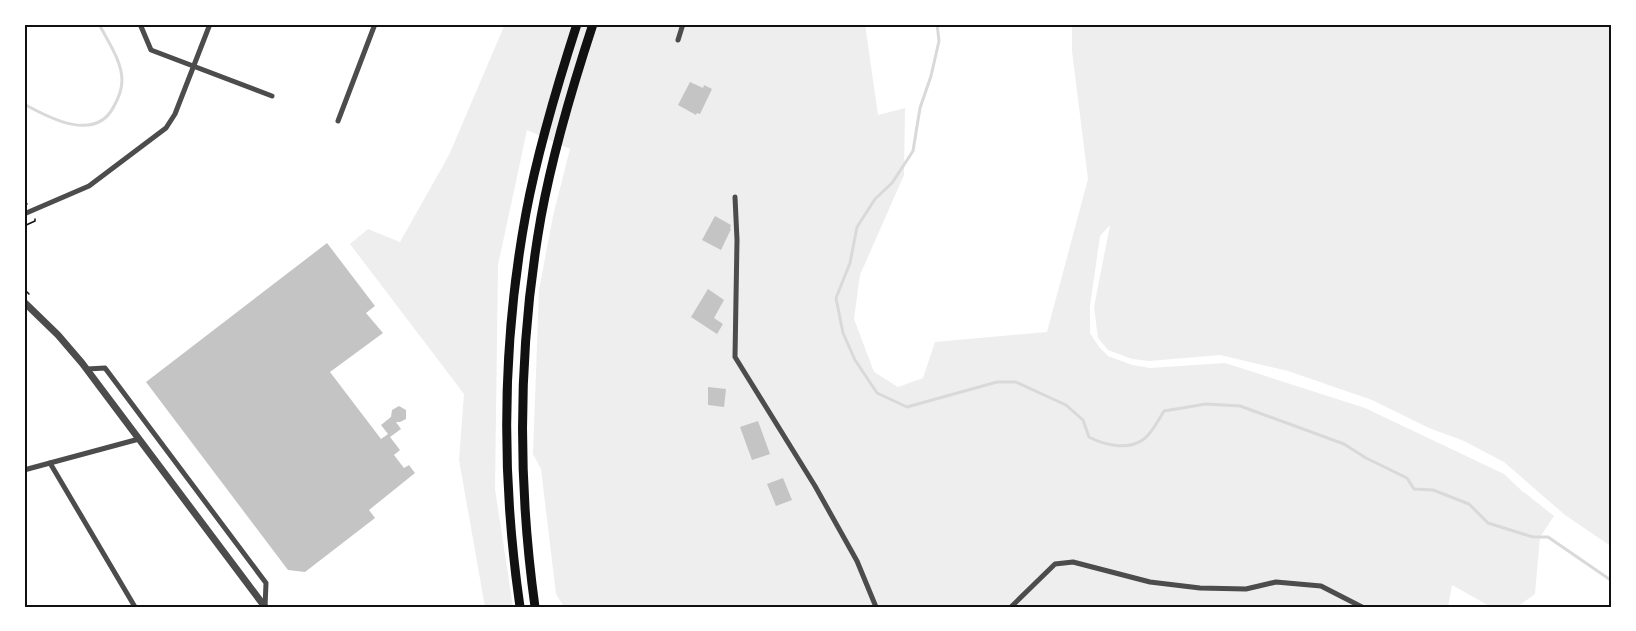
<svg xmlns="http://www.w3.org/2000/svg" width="1636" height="631" viewBox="0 0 1636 631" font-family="Spectral,serif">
	<rect width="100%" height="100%" fill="#fff"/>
	<path fill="#eee" d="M505 24H865L878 115 905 108 904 175 860 275 854 319 874 372 898 387 923 378 935 342 1047 332 1088 179 1072 51V24H1612V547L1565 515 1504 462 1464 441 1429 428 1372 400 1288 371 1220 355 1149 361 1132 359 1108 350 1098 338 1094 307 1110 225 1100 236 1090 306V333L1099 347 1108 356 1132 365 1150 368 1225 363 1365 408 1504 474 1521 490 1554 516 1540 537 1535 594 1517 607H1491L1452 585 1448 607H564L556 594 541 469 533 454 539 290 553 216 570 149 527 130 498 265 495 489 513 607H485L459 460 464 394 350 244 368 229 400 242 449 155Z"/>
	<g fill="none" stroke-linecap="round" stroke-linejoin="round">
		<g stroke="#d9d9d9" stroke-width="3">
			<path d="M937 24 939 41 931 76 920 108 913 151 892 183 875 199 857 227 850 263 836 298 843 333 855 360 877 393 907 407 997 382H1016L1066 405 1083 420 1089 437C1104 445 1128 451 1144 439 1152 433 1159 419 1164 411L1206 404 1240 406 1344 444 1366 458 1407 478 1414 489 1433 490 1469 504 1488 523 1533 537H1548L1612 581"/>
			<path d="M24 104C49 118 96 143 114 106 118 99 122 89 122 80 122 61 107 40 99 24"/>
		</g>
	</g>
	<g fill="#c4c4c4">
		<path d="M690 82 703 88 704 85 712 89 700 114 697 113 696 115 678 105Z"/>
		<path d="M715 216 731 225 730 228 731 229 721 250 702 240Z"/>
		<path d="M327 243 375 306 366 313 383 333 330 372 381 439 388 434 381 425 391 417 392 410 399 406 406 410V419L400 422H396L401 429 390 437 400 450 394 455 404 468 409 465 415 473 369 510 375 518 305 572 288 570 146 382Z"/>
		<path d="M708 289 724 300 714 318 723 324 717 334 691 317Z"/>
		<path d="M708 387 726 389 724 407 708 405Z"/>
		<path d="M758 421 770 454 752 460 740 427Z"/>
		<path d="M783 478 792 500 776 506 767 484Z"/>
	</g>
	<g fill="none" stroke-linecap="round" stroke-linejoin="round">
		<g stroke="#111" stroke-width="1.5">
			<path d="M24 200 27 204"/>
			<path d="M24 226 35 221V219"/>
			<path d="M24 289 29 294"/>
		</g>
		<g stroke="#4c4c4c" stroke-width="5">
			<path d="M140 24 151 50 272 96"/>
			<path d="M678 40 683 24"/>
			<path d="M338 121 375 24"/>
			<path d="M735 197 737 240 735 357 815 486 857 561 876 607"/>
			<path d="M24 214 89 186 166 128 175 114 210 24"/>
			<path d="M87 369 105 368 266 583 265 607"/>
			<path d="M50 463 135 607"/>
			<path d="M24 470 139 439"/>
			<path d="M24 606 25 607"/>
			<path d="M1011 607 1055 564 1073 562 1150 582 1200 588 1246 589 1276 582 1321 586 1362 607"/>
		</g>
		<path stroke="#4c4c4c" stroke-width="7" d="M24 302 58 335 82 363 265 607"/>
		<g stroke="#111" stroke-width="9">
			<path d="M520 607C501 476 502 343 526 213 538 149 557 86 577 24"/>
			<path d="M535 607C517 477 518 347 541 217 553 151 572 88 593 24"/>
		</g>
	</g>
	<rect width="1636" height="631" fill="none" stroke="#ffffff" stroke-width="51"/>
	<rect x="26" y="26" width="1584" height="580" fill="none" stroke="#111" stroke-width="2"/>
</svg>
